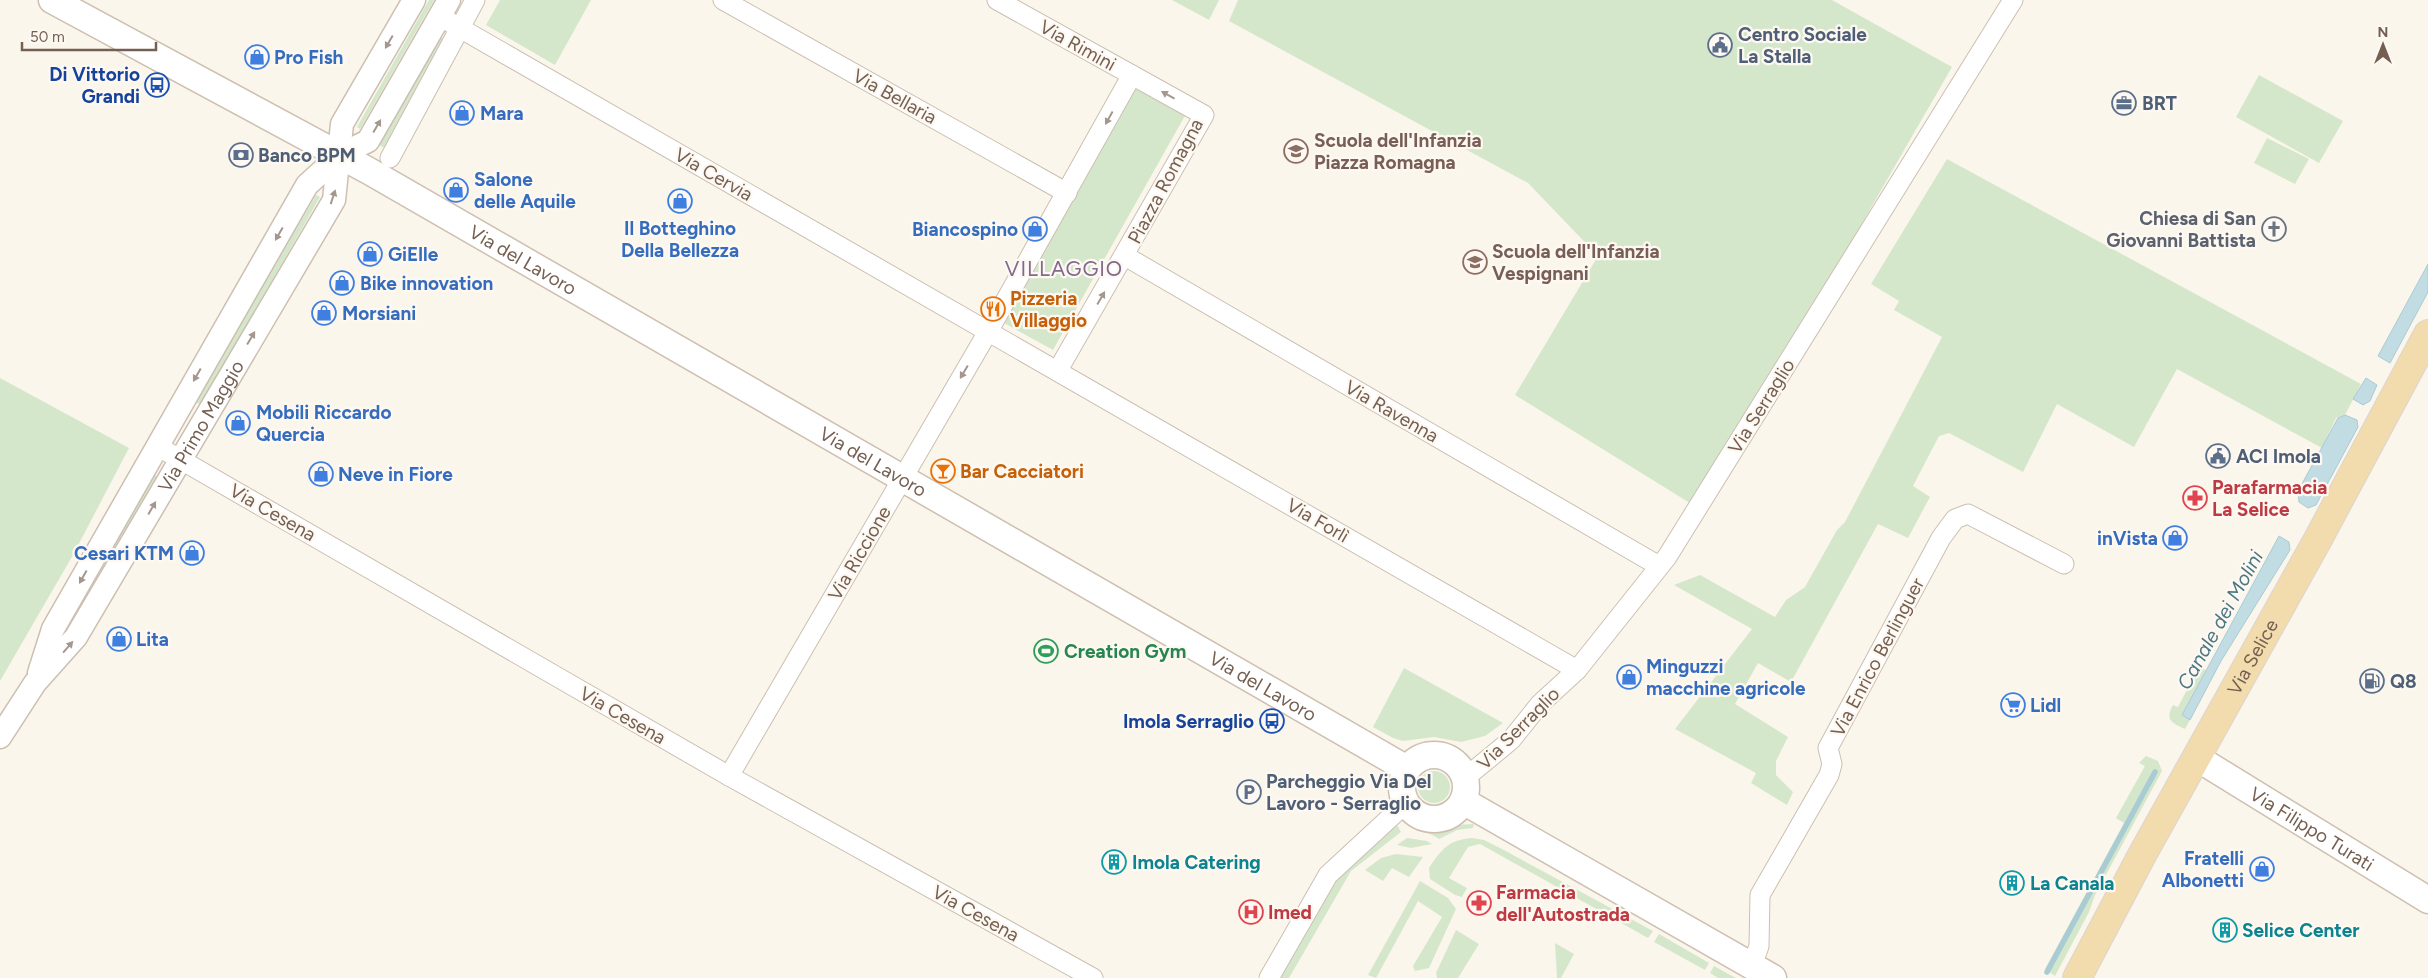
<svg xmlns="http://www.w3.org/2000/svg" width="2428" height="978" viewBox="0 0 2428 978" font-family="Figtree,sans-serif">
	<rect width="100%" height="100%" fill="#fbf6eb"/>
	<g fill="#d5e7cb">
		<path d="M429 0H434L360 129 357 127Z"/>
		<path d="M500 0H591L555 65 486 25Z"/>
		<path d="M1172 0H1219L1209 20Z"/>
		<path d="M1238 0H1832L1952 67 1698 508 1515 395 1598 256 1528 183 1229 21Z"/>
		<path d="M438 35 446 41 384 148 376 143Z"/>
		<path d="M2259 75 2343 121 2319 163 2236 117Z"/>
		<path d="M1135 86 1186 114 1053 350 1002 322Z"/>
		<path d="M2267 138 2309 159 2295 184 2254 163Z"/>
		<path d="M1947 159 2361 384 2345 415 2336 418 2322 448 2177 369 2134 447 2057 404 2023 472 1949 433 1939 436 1913 486 1930 497 1908 538 1878 524 1791 682 1758 663 1735 704 1788 737 1776 761V775L1793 792 1787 805 1751 783 1756 773 1675 729 1752 629 1674 585 1700 575 1775 617 1786 600 1805 587 1837 530 1845 522 1942 337 1894 310 1899 301 1871 284Z"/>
		<path d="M316 195 320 197 201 405 195 402Z"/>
		<path d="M0 378 129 448 73 555 0 681Z"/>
		<path d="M154 475 159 477 112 559 110 551Z"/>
		<path d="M2199 667 2206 670 2182 715 2190 720 2185 729C2171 723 2165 719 2173 705L2178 707Z"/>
		<path d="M1404 668 1503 723 1485 736 1461 742 1434 737 1403 741 1393 738 1373 727Z"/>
		<path d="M2146 756 2158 761 2162 771 2095 895 2089 912 2055 976 2045 969 2124 823 2116 818 2145 766 2139 763Z"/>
		<circle cx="1434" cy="787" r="16"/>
		<path d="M1413 823 1440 829 1454 825 1474 824 1473 828 1457 830 1439 839C1429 831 1417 832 1407 824Z"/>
		<path d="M1397 825 1401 832 1351 871 1289 978H1280L1335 882 1376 840Z"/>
		<path d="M1407 838 1427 841 1432 844 1411 848 1397 845Z"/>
		<path d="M1472 838 1484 840 1502 849 1653 931 1648 938 1480 844 1468 847 1449 878 1467 888 1462 897 1455 895 1430 879 1429 868C1442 849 1448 840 1472 838Z"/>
		<path d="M1396 854 1423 857 1409 877 1392 868 1383 881 1365 870 1381 858Z"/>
		<path d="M1420 881 1448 898 1456 909 1429 968 1415 971 1413 966 1442 917 1418 901 1376 978 1368 975Z"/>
		<path d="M1456 930 1479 944 1458 978H1437L1436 973Z"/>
		<path d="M1659 934 1709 963 1705 970 1654 942Z"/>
		<path d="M1555 943 1574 954 1561 978H1557Z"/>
		<path d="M1714 966 1736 978H1718L1710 973Z"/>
	</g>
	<g fill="#c1dce3" stroke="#a9cbd4">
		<path d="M2428 264V292L2390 363 2378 356Z"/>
		<path d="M2366 378 2377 385 2370 401 2363 405 2353 399Z"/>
		<path d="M2345 415 2357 420 2358 427 2316 505 2308 508 2299 502 2298 491 2338 418Z"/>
		<path d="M2279 536 2289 542 2290 550 2221 661 2190 720 2182 715Z"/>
	</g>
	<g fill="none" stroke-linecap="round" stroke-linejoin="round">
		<path stroke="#a9cbd4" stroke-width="5.5" d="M2047 972 2155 772"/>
		<g stroke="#ccbfb2" stroke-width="21">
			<g id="minor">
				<path d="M723 0 1067 193"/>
				<path d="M997 0 1204 115 1058 370"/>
				<path d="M439 16 1577 670"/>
				<path d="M390 158 475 0"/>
				<path d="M1125 256 1659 566"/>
				<path d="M157 446 729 776 1093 978"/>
				<path d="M729 776 989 330 1132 75"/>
				<path d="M1465 778 1511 740 1540 704 1577 670 1667 557 2013 0"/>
				<path d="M1752 966 1759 946 1760 895 1829 775 1832 764 1828 748 1941 538 1955 519 1968 514 2064 564"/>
				<path d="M1269 978 1328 875 1406 803"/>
			</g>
		</g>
		<g stroke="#ccbfb2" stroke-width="25">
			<g id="tertiary">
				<path d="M39 673 53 629 307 185 340 155 368 141 449 0"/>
				<path id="s1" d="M0 737 35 683 76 637 334 200 342 124 414 0"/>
			</g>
		</g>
		<g stroke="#cebfb0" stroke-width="29">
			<g id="secondary">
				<path id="s2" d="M52 0 369 171 1407 769"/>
				<circle cx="1434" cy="787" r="32"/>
				<path id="s3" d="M2197 758 2428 900"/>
				<path d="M1463 801 1773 978"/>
			</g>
		</g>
		<g stroke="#dbd5d2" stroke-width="30">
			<g id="primary">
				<path id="s4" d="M2077 978 2142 855 2317 541 2428 334"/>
			</g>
		</g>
		<use href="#minor" stroke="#fff" stroke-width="19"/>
		<use href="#tertiary" stroke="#fff" stroke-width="22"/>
		<use href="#secondary" stroke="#fff" stroke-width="26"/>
		<use href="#primary" stroke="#f2dbac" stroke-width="28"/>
	</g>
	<defs><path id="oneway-solid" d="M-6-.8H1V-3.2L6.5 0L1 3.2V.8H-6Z" transform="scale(1.25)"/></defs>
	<g fill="#a5978e">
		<use href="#oneway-solid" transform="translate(389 42) rotate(120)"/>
		<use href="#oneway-solid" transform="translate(1168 95) rotate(-151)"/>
		<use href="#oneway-solid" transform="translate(1109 118) rotate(119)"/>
		<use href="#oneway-solid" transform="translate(377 126) rotate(-60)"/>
		<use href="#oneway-solid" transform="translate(333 197) rotate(-72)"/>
		<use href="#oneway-solid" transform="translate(279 234) rotate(120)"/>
		<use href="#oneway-solid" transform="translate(1101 298) rotate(-60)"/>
		<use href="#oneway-solid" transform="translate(251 338) rotate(-59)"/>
		<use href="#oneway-solid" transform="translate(964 372) rotate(121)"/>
		<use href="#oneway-solid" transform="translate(197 375) rotate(120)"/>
		<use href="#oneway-solid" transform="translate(152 508) rotate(-60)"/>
		<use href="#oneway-solid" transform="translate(83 577) rotate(119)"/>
		<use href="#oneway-solid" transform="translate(68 647) rotate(-49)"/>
	</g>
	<defs>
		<g id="civic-ring" transform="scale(1.25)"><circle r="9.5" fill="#fdf9f2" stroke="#5c6f8a" stroke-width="1.5"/><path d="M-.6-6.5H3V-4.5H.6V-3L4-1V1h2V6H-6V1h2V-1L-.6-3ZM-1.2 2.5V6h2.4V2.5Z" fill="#5c6f8a"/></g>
		<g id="shop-ring" transform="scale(1.25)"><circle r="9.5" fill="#fdf9f2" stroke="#3f7fe0" stroke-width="1.5"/><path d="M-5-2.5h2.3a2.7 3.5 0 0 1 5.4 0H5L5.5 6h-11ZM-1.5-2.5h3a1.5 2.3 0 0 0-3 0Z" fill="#3f7fe0"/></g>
		<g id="bus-ring" transform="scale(1.25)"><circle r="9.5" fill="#fdf9f2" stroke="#1a4fb4" stroke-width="1.5"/><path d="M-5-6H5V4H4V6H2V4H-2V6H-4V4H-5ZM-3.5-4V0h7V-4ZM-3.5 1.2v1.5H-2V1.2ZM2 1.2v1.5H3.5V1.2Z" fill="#1a4fb4"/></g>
		<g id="office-ring" transform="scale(1.25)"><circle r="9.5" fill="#fdf9f2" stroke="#5c6f8a" stroke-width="1.5"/><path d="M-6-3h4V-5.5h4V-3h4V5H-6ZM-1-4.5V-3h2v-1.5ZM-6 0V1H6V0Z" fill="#5c6f8a"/></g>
		<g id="school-ring" transform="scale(1.25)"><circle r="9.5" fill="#fdf9f2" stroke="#8d6e63" stroke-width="1.5"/><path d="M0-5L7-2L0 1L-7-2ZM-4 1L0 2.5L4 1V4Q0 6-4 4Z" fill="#8d6e63"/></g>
		<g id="bank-ring" transform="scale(1.25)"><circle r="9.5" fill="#fdf9f2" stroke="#5c6f8a" stroke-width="1.5"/><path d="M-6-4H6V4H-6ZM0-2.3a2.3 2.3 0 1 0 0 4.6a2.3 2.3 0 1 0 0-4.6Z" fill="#5c6f8a"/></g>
		<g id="church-ring" transform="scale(1.25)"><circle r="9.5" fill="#fdf9f2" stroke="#6b7280" stroke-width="1.5"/><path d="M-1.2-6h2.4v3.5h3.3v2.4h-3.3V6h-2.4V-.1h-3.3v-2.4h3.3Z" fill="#6b7280"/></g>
		<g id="restaurant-ring" transform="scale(1.25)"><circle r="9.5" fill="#fdf9f2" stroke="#e8710a" stroke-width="1.5"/><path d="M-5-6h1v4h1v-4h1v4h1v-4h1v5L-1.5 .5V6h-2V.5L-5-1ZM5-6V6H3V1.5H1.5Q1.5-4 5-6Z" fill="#e8710a"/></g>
		<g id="bar-ring" transform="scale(1.25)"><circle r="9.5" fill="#fdf9f2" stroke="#e8710a" stroke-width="1.5"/><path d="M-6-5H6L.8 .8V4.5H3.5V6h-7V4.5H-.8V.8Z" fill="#e8710a"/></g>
		<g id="pharmacy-ring" transform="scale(1.25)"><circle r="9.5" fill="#fdf9f2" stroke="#e0444e" stroke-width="1.5"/><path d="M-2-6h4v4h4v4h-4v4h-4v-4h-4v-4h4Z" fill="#e0444e"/></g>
		<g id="stadium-ring" transform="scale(1.25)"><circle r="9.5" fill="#fdf9f2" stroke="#2e9e5b" stroke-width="1.5"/><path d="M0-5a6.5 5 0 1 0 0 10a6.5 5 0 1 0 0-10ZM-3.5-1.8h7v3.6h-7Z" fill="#2e9e5b"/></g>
		<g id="fuel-ring" transform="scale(1.25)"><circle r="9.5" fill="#fdf9f2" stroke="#5c6f8a" stroke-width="1.5"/><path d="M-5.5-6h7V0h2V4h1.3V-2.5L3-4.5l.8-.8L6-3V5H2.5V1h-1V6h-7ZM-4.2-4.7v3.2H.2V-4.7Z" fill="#5c6f8a"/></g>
		<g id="supermarket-ring" transform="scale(1.25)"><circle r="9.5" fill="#fdf9f2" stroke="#3f7fe0" stroke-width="1.5"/><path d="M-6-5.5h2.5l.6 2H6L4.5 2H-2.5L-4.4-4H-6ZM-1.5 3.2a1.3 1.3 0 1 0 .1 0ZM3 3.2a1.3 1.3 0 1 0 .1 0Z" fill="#3f7fe0"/></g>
		<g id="parking-ring" transform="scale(1.25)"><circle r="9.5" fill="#fdf9f2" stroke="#5c6f8a" stroke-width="1.5"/><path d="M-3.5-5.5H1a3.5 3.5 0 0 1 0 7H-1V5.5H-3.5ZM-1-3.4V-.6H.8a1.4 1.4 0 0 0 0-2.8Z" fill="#5c6f8a"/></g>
		<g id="building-ring" transform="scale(1.25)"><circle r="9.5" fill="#fdf9f2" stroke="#0f9aa8" stroke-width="1.5"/><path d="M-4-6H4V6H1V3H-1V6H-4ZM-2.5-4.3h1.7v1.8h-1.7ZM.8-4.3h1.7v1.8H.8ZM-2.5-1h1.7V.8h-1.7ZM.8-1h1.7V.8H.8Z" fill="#0f9aa8"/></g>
		<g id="hospital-ring" transform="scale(1.25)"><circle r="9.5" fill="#fdf9f2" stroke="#e0444e" stroke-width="1.5"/><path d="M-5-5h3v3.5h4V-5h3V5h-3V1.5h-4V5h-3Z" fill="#e0444e"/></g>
	</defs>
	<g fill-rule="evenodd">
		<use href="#civic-ring" x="1720" y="45"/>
		<use href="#shop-ring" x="257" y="57"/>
		<use href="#bus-ring" x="157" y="85"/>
		<use href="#office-ring" x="2124" y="103"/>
		<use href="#shop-ring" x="462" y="113"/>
		<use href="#school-ring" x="1296" y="151"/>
		<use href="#bank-ring" x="241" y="155"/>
		<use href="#shop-ring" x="456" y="190"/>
		<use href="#shop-ring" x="680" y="201"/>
		<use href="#shop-ring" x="1035" y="229"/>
		<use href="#church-ring" x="2274" y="229"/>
		<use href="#shop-ring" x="370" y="254"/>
		<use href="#school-ring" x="1475" y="262"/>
		<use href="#shop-ring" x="342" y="283"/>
		<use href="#restaurant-ring" x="993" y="309"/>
		<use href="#shop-ring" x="324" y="313"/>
		<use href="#shop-ring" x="238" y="423"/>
		<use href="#civic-ring" x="2218" y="456"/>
		<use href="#bar-ring" x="943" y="471"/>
		<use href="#shop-ring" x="321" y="474"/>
		<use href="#pharmacy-ring" x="2195" y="498"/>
		<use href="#shop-ring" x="2175" y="538"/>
		<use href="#shop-ring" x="192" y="553"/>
		<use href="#shop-ring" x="119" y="639"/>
		<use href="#stadium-ring" x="1046" y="651"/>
		<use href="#shop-ring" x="1629" y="677"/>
		<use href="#fuel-ring" x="2372" y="681"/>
		<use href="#supermarket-ring" x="2013" y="705"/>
		<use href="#bus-ring" x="1272" y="721"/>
		<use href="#parking-ring" x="1249" y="792"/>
		<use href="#building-ring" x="1114" y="862"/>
		<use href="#shop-ring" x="2262" y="869"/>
		<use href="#building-ring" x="2012" y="883"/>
		<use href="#pharmacy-ring" x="1479" y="903"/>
		<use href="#hospital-ring" x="1251" y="912"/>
		<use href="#building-ring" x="2225" y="930"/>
	</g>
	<g text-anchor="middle" stroke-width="4.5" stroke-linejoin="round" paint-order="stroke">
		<g font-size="19" font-weight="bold" fill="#4e5e75" stroke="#fdf9f2" text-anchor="start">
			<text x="1738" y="41">Centro Sociale<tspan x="1738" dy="22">La Stalla</tspan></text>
			<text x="2142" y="110">BRT</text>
			<text x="258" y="162">Banco BPM</text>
			<text x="2236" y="463">ACI Imola</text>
			<text x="2390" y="688">Q8</text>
			<text x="1266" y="788">Parcheggio Via Del<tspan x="1266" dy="22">Lavoro - Serraglio</tspan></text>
		</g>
		<g font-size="19" fill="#745f51" stroke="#fdf9f2">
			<text transform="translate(1078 45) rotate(29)" y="7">Via Rimini</text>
			<text transform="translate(895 96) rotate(29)" y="7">Via Bellaria</text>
			<text transform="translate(714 174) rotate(30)" y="7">Via Cervia</text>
			<text transform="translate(1165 181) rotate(-62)" y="7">Piazza Romagna</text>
			<text dy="7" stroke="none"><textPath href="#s2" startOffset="538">Via del Lavoro</textPath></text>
			<text transform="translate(1761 406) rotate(-58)" y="7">Via Serraglio</text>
			<text transform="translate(1392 411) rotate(30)" y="7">Via Ravenna</text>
			<text dy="7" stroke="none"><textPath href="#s1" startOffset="371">Via Primo Maggio</textPath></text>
			<text dy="7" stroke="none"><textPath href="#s2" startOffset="942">Via del Lavoro</textPath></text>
			<text transform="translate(273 512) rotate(30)" y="7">Via Cesena</text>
			<text transform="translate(1318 520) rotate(30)" y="7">Via Forlì</text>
			<text transform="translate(859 553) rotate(-60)" y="7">Via Riccione</text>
			<text dy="7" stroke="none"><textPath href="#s4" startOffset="366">Via Selice</textPath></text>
			<text transform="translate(1877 657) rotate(-62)" y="7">Via Enrico Berlinguer</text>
			<text dy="7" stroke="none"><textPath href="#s2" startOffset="1392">Via del Lavoro</textPath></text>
			<text transform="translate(623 715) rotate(30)" y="7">Via Cesena</text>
			<text transform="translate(1518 728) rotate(-45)" y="7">Via Serraglio</text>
			<text dy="7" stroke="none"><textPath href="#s3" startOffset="135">Via Filippo Turati</textPath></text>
			<text transform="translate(976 913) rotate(29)" y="7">Via Cesena</text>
		</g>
		<g font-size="19" font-weight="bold" fill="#366cbe" stroke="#fdf9f2" text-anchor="start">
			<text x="274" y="64">Pro Fish</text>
			<text x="480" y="120">Mara</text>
			<text x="474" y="186">Salone<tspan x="474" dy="22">delle Aquile</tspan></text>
			<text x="680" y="235" text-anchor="middle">Il Botteghino<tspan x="680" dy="22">Della Bellezza</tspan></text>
			<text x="1018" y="236" text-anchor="end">Biancospino</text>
			<text x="388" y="261">GiElle</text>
			<text x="360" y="290">Bike innovation</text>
			<text x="342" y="320">Morsiani</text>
			<text x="256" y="419">Mobili Riccardo<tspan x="256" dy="22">Quercia</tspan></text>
			<text x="338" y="481">Neve in Fiore</text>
			<text x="2158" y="545" text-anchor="end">inVista</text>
			<text x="174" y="560" text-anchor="end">Cesari KTM</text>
			<text x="136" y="646">Lita</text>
			<text x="1646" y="673">Minguzzi<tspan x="1646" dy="22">macchine agricole</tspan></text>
			<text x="2030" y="712">Lidl</text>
			<text x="2244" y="865" text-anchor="end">Fratelli<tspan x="2244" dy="22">Albonetti</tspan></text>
		</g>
		<g font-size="19" font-weight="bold" fill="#164399" stroke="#fdf9f2" text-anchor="end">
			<text x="140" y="81">Di Vittorio<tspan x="140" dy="22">Grandi</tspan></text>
			<text x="1254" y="728">Imola Serraglio</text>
		</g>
		<g font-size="19" font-weight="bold" fill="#785e54" stroke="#fdf9f2" text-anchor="start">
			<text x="1314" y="147">Scuola dell'Infanzia<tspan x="1314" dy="22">Piazza Romagna</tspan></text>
			<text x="1492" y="258">Scuola dell'Infanzia<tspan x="1492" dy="22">Vespignani</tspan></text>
		</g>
		<g font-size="19" font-weight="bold" fill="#5b616d" stroke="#fdf9f2" text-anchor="end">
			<text x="2256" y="225">Chiesa di San<tspan x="2256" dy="22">Giovanni Battista</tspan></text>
		</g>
		<g font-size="19" font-weight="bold" fill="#c56008" stroke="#fdf9f2" text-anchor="start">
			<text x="1010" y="305">Pizzeria<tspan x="1010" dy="22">Villaggio</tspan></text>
			<text x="960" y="478">Bar Cacciatori</text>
		</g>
		<g font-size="19" font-weight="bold" fill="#be3a42" stroke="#fdf9f2" text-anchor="start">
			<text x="2212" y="494">Parafarmacia<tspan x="2212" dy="22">La Selice</tspan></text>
			<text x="1496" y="899">Farmacia<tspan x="1496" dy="22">dell'Autostrada</tspan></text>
			<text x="1268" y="919">Imed</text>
		</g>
		<g font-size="19" font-weight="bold" fill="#27864d" stroke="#fdf9f2" text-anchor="start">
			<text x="1064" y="658">Creation Gym</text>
		</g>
		<g font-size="19" font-weight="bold" fill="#0d838f" stroke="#fdf9f2" text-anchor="start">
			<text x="1132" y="869">Imola Catering</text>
			<text x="2030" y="890">La Canala</text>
			<text x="2242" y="937">Selice Center</text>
		</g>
		<g font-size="20" font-style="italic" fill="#4c7884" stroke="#fdf9f2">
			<text transform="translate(2220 620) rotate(-61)" y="7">Canale dei Molini</text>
		</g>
		<g font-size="21" letter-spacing="1" fill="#84698f" stroke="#fdf9f2">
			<text x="1064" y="276">VILLAGGIO</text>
		</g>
	</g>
	<g transform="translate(2383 45)" stroke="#fdf9f2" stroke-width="4" paint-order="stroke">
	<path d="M0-4L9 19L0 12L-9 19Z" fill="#745f51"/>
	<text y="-8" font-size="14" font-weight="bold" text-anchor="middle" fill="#745f51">N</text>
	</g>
	<path d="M22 42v8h134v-8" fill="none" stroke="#745f51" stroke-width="2.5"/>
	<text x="30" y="42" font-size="15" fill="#745f51" stroke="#fdf9f2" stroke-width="4" paint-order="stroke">50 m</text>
</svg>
